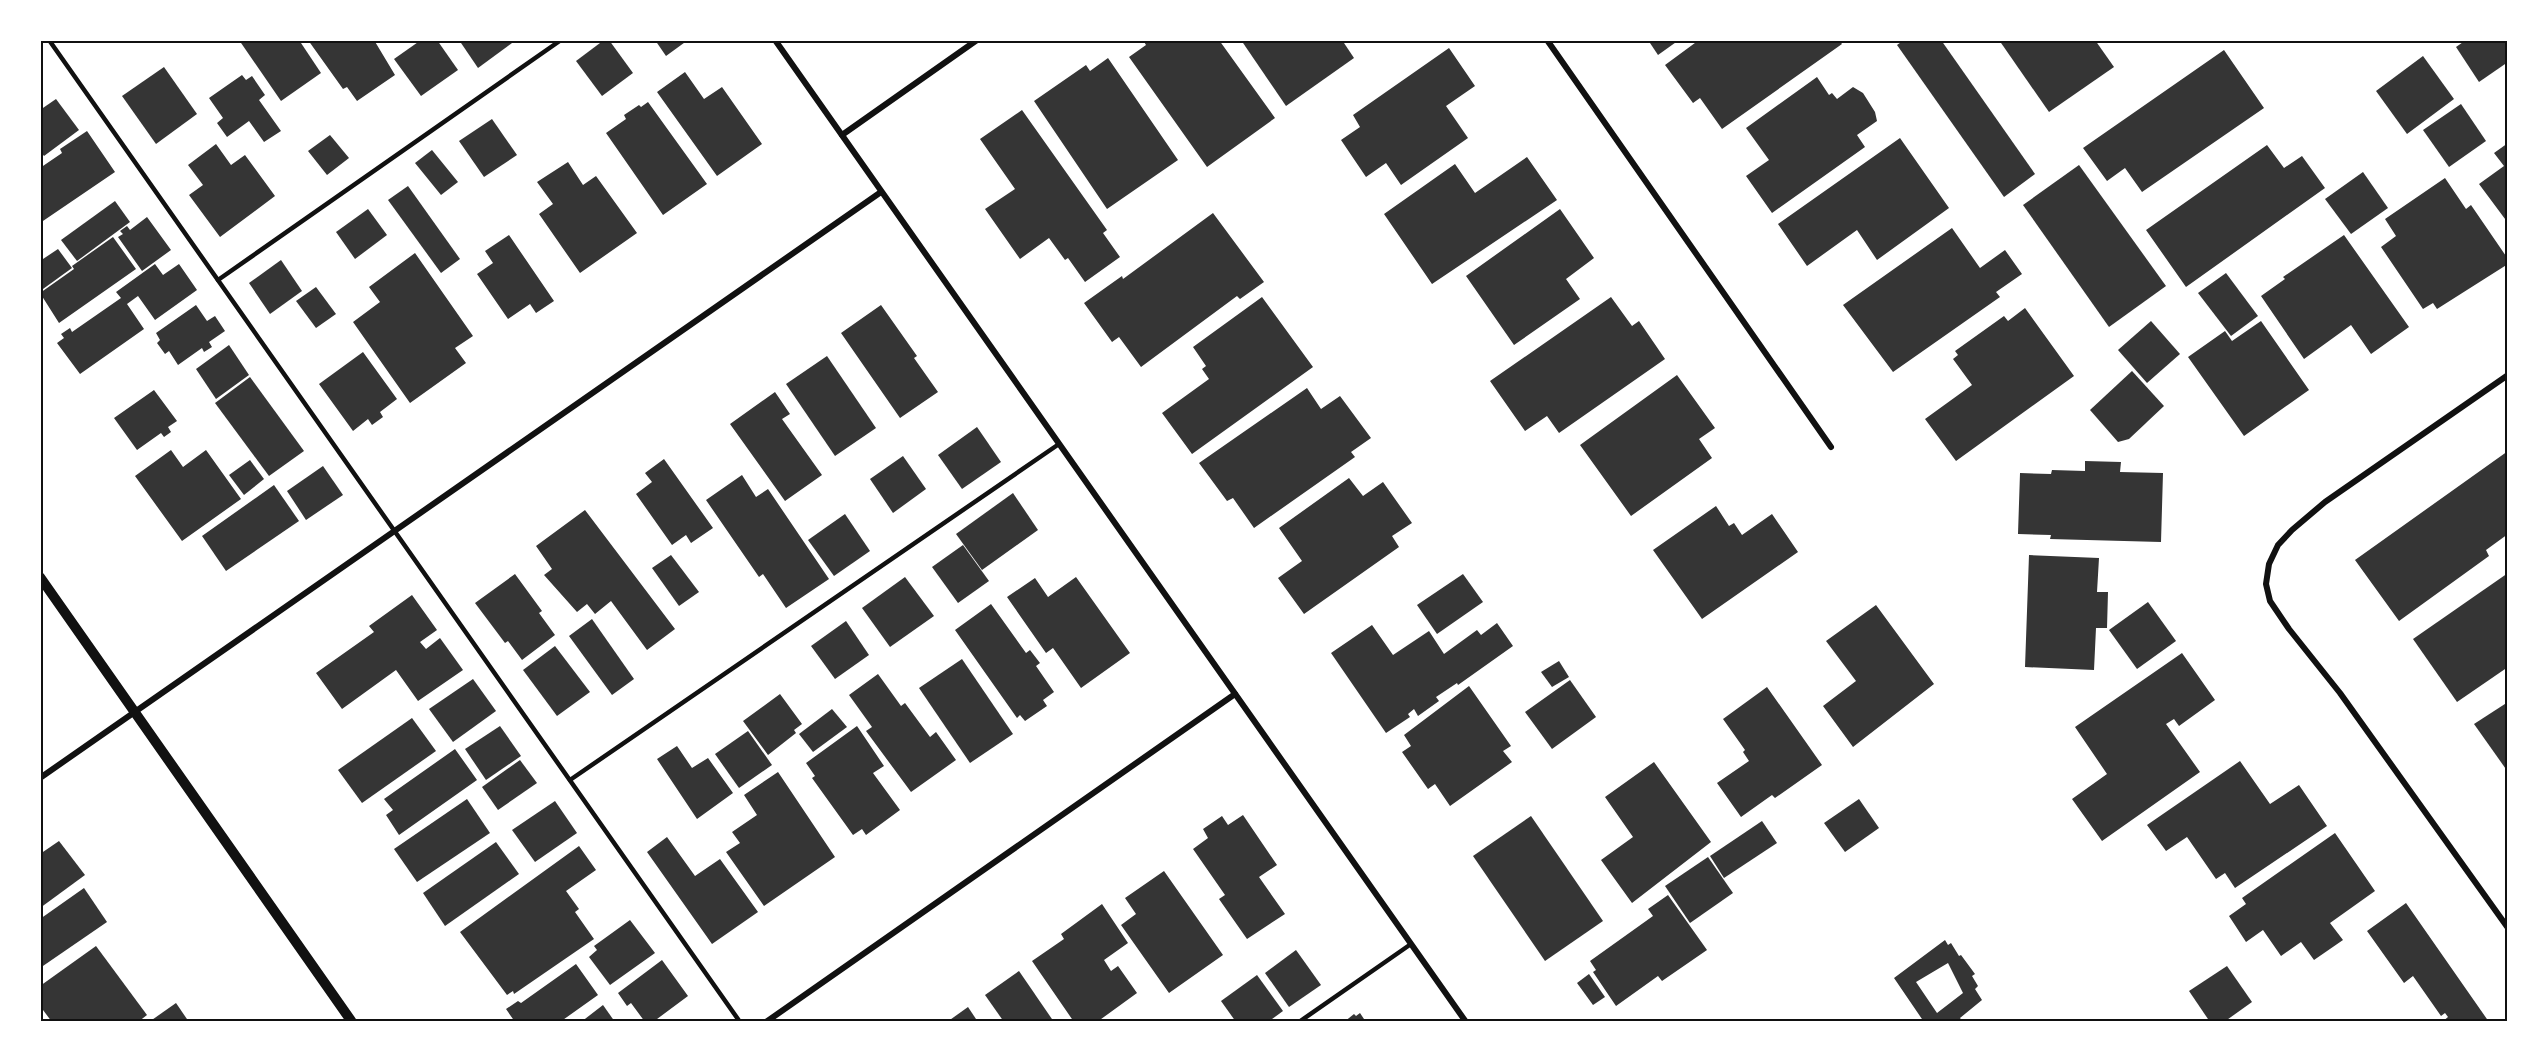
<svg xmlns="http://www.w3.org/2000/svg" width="2548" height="1062" viewBox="0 0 2548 1062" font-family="'PT Sans',sans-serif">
	<rect width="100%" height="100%" fill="#fff"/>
	<g fill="#353535" fill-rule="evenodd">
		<path d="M239 40H299L321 73 281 101Z"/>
		<path d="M308 40H374L395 75 357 101 347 87 343 89Z"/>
		<path d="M421 40H437L458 70 421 96 394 59Z"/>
		<path d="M459 40H516L478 68Z"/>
		<path d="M604 40H609L633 73 602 96 576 61Z"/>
		<path d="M655 40H688L666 56Z"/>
		<path d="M1143 40H1219L1275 118 1207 167 1129 57 1146 45Z"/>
		<path d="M1241 40H1342L1354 58 1286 106Z"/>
		<path d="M1648 40H1679L1658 55Z"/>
		<path d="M1699 40H1839L1842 44 1722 129 1700 98 1693 103 1665 65Z"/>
		<path d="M1904 40H1941L2035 174 2004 197 1897 45Z"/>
		<path d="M1999 40H2095L2114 67 2049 112Z"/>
		<path d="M2466 40H2508V62L2479 82 2456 47Z"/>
		<path d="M1449 48 1475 86 1446 106 1468 138 1401 185 1386 163 1366 177 1341 140 1360 127 1353 115Z"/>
		<path d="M2224 50 2264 108 2142 192 2125 168 2107 181 2083 148Z"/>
		<path d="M2423 56 2454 99 2407 134 2376 91Z"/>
		<path d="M1108 58 1178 160 1107 209 1034 101 1086 65 1090 71Z"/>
		<path d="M164 67 197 114 156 144 122 96Z"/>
		<path d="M685 72 704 99 722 87 762 144 717 176 657 92Z"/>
		<path d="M242 75 246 80 252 76 265 95 259 100 281 131 264 142 249 121 227 137 217 123 223 118 209 98Z"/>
		<path d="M1817 77 1829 95 1832 93 1837 99 1853 87 1863 93 1875 112 1877 121 1857 135 1865 147 1772 213 1746 176 1769 160 1746 128Z"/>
		<path d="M56 99 79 130 44 156 40 151V110Z"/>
		<path d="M648 102 707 184 663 215 606 133 626 119 624 115 639 105 641 107Z"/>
		<path d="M2461 104 2486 141 2449 167 2423 130Z"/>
		<path d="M1022 110 1107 230 1103 233 1120 257 1085 282 1068 258 1065 260 1049 238 1020 259 985 209 1015 189 980 139Z"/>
		<path d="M492 119 517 155 484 177 459 141Z"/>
		<path d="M87 131 115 172 40 223V168L62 153 60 149Z"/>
		<path d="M330 135 349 158 327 175 308 151Z"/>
		<path d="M1900 138 1949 208 1877 260 1857 230 1807 266 1778 224Z"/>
		<path d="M2508 143V223L2479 184 2504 166 2494 153Z"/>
		<path d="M216 144 231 165 245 155 275 196 220 237 189 195 203 185 188 165Z"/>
		<path d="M2267 145 2284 168 2302 156 2325 188 2186 287 2146 230Z"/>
		<path d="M432 150 458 182 441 195 415 163Z"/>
		<path d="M1527 157 1557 200 1432 284 1384 214 1455 164 1475 193Z"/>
		<path d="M568 162 583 185 596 176 637 233 580 273 539 214 553 204 537 182Z"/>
		<path d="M2079 165 2166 286 2109 327 2023 205Z"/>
		<path d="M2363 172 2388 208 2351 234 2325 199Z"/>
		<path d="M2445 178 2466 209 2471 205 2508 259V264L2437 309 2433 303 2423 309 2381 247 2396 236 2385 219Z"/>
		<path d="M408 186 460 259 441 273 388 200Z"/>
		<path d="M115 201 130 222 77 261 61 240Z"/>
		<path d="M368 209 387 235 355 259 336 232Z"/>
		<path d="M1560 209 1594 258 1566 279 1580 299 1514 345 1466 276Z"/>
		<path d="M1213 213 1264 282 1240 299 1237 296 1141 367 1119 337 1112 342 1084 303 1122 276 1123 279Z"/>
		<path d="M147 217 171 250 142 271 118 237 123 234 120 231 127 226 130 230Z"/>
		<path d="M1952 228 1980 268 2005 250 2022 274 1996 292 2000 297 1893 372 1843 305Z"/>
		<path d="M509 235 554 301 536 313 530 304 508 319 477 274 493 263 485 251Z"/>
		<path d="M2344 235 2409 327 2371 354 2351 325 2304 359 2261 296 2285 279 2283 277Z"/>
		<path d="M113 237 136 269 59 323 40 293 74 269 72 266Z"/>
		<path d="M58 249 72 268 43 289 40 285V261Z"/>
		<path d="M415 253 473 336 455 348 466 363 410 403 353 322 380 302 369 287Z"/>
		<path d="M281 260 302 291 270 314 249 283Z"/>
		<path d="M155 264 163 275 179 264 197 290 155 320 138 296 127 304 144 329 80 374 57 343 64 338 61 334 70 328 72 332 121 298 116 292Z"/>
		<path d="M2226 273 2258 316 2231 336 2198 293Z"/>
		<path d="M316 287 336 314 316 328 296 301Z"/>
		<path d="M1262 297 1313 367 1192 454 1162 413 1209 379 1202 369 1206 366 1193 347Z"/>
		<path d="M1611 297 1632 326 1639 321 1665 359 1559 433 1547 416 1525 431 1490 381Z"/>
		<path d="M196 305 207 321 215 316 225 331 209 342 212 347 204 352 202 348 178 365 169 351 165 354 157 343 160 340 156 333Z"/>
		<path d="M881 305 917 356 914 358 938 392 900 418 841 333Z"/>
		<path d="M2025 308 2074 376 1956 461 1925 419 1972 385 1953 359 1958 355 1955 351 2004 316 2008 321Z"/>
		<path d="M2151 321 2180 354 2147 383 2118 350Z"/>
		<path d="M2261 321 2309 390 2244 436 2188 357 2225 331 2232 341Z"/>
		<path d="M229 345 249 375 216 399 196 369Z"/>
		<path d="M363 352 397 399 380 412 383 417 372 425 368 419 353 431 319 384Z"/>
		<path d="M827 356 876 428 835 456 786 384Z"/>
		<path d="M2132 371 2164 406 2129 439 2118 442 2090 410Z"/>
		<path d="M1677 375 1715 428 1699 439 1712 458 1631 516 1580 445Z"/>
		<path d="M250 377 304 451 269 476 215 403Z"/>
		<path d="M1307 388 1321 409 1340 396 1371 438 1351 452 1355 457 1254 528 1233 498 1227 501 1199 463Z"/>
		<path d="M154 390 177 421 168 427 171 432 164 437 161 433 137 450 114 418Z"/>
		<path d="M775 392 790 414 782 419 822 475 785 501 730 424Z"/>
		<path d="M977 427 1001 462 962 489 938 455Z"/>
		<path d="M171 450 183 467 206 450 241 499 182 541 135 476Z"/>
		<path d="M2508 451V534L2486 550 2489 556 2399 621 2355 560Z"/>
		<path d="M903 456 926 489 893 513 870 479Z"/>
		<path d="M664 459 713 528 691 543 686 535 672 545 636 494 652 482 645 473Z"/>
		<path d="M250 460 264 479 244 495 229 475Z"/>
		<path d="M2085 461 2121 462 2120 472 2163 473 2161 542 2050 539 2051 535 2018 534 2020 473 2051 474 2052 470 2085 471Z"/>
		<path d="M323 466 343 495 306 520 287 491Z"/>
		<path d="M742 475 756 497 768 489 829 579 786 608 763 574 759 577 706 500Z"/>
		<path d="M1349 478 1363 496 1383 482 1412 523 1392 536 1399 547 1304 614 1278 578 1302 561 1279 528Z"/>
		<path d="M274 485 299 521 226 571 202 536Z"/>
		<path d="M1013 493 1038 530 982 570 956 534Z"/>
		<path d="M1716 506 1729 526 1734 523 1742 535 1772 514 1798 552 1702 619 1653 550Z"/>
		<path d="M585 510 675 629 647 650 611 601 595 614 587 604 577 612 544 575 552 569 536 546Z"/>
		<path d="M845 514 870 551 834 576 808 540Z"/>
		<path d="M963 545 989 581 958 603 932 567Z"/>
		<path d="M671 555 699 592 679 606 652 568Z"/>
		<path d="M2029 555 2099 558 2097 592H2108L2107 628H2096L2094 670 2025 667Z"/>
		<path d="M2508 573V667L2457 702 2413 639Z"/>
		<path d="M515 574 542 611 539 613 555 635 522 660 508 641 505 643 475 603Z"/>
		<path d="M1463 574 1483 602 1437 634 1417 605Z"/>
		<path d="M905 577 934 616 890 647 862 608Z"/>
		<path d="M1076 577 1130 653 1081 688 1053 648 1046 653 1007 597 1035 578 1048 597Z"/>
		<path d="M412 595 437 630 420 642 426 649 440 638 463 670 418 701 396 670 342 709 316 673 374 632 369 626Z"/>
		<path d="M2148 602 2176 641 2137 669 2109 630Z"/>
		<path d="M991 604 1026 653 1030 650 1040 663 1036 666 1054 692 1043 700 1047 706 1025 721 1020 715 1017 718 955 630Z"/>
		<path d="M1876 605 1934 684 1853 747 1823 706 1856 681 1826 641Z"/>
		<path d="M592 619 634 679 612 695 569 636Z"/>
		<path d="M846 621 869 655 835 679 811 646Z"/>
		<path d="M1497 623 1513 646 1458 685 1457 683 1436 697 1439 701 1418 716 1414 709 1408 714 1410 717 1386 733 1331 653 1372 625 1393 655 1429 631 1444 654 1477 630 1481 635Z"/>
		<path d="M555 646 590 692 557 716 523 670Z"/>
		<path d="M2182 653 2215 700 2179 726 2174 719 2166 724 2200 772 2102 841 2072 799 2107 774 2075 727Z"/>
		<path d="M962 659 1013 734 970 763 919 688Z"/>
		<path d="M1559 661 1569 677 1552 687 1541 672Z"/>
		<path d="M878 674 901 706 905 703 930 737 936 732 956 760 911 792 866 731 872 727 849 695Z"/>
		<path d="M473 679 496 711 453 742 429 709Z"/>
		<path d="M1570 680 1596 717 1552 749 1525 712Z"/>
		<path d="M1469 686 1511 746 1503 751 1512 762 1450 806 1435 784 1428 789 1402 752 1411 746 1404 735Z"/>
		<path d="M1767 687 1822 765 1775 798 1772 795 1741 817 1717 783 1749 761 1743 752 1745 750 1723 719Z"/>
		<path d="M780 694 802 724 794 730 796 733 768 755 743 721Z"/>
		<path d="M2508 702V772L2474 724Z"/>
		<path d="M832 709 847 727 813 752 799 734Z"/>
		<path d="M412 718 436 751 362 803 338 770Z"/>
		<path d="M500 726 521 756 486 780 465 749Z"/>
		<path d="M857 726 884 766 873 773 900 810 866 835 862 829 853 835 812 778 815 776 806 763Z"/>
		<path d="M748 731 772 765 739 788 715 754Z"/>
		<path d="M677 746 692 768 708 758 733 793 697 819 657 759Z"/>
		<path d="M455 749 477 780 399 835 386 815 393 810 384 799Z"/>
		<path d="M520 760 537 783 498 810 482 787Z"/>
		<path d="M2240 761 2270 804 2299 785 2327 826 2235 888 2225 873 2216 879 2187 837 2166 851 2147 825Z"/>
		<path d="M1654 762 1711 842 1632 903 1601 860 1633 837 1605 797Z"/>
		<path d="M778 772 835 857 764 906 726 852 740 843 732 832 757 815 744 795Z"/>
		<path d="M467 799 490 833 417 882 394 849Z"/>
		<path d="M1859 799 1879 828 1845 852 1824 823Z"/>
		<path d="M555 801 577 833 535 862 512 830Z"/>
		<path d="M1243 815 1277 865 1259 877 1285 914 1247 939 1219 899 1225 895 1193 849 1208 838 1203 829 1222 816 1228 825Z"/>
		<path d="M1531 816 1603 921 1545 961 1473 856Z"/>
		<path d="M1762 821 1777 843 1724 878 1710 856Z"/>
		<path d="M2335 833 2375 891 2330 923 2343 940 2314 960 2301 942 2281 956 2263 930 2246 942 2229 916 2246 904 2242 898Z"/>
		<path d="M667 837 695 876 720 859 758 912 712 944 647 852Z"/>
		<path d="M59 841 85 875 40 908V854Z"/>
		<path d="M496 842 519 874 445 926 423 893Z"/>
		<path d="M579 846 596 870 566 891 579 909 575 912 594 939 514 994 513 991 507 995 460 932Z"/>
		<path d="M1708 857 1733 893 1690 923 1665 886Z"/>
		<path d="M1164 871 1223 955 1169 993 1121 925 1136 914 1125 898Z"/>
		<path d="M84 888 107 922 40 968V919Z"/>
		<path d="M1668 895 1707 950 1662 981 1658 976 1616 1006 1593 972 1596 970 1590 961 1653 916 1648 909Z"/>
		<path d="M2406 903 2489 1022H2442L2448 1017 2445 1013 2441 1016 2413 976 2404 983 2367 931Z"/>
		<path d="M1102 904 1128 943 1104 960 1111 971 1118 966 1137 993 1097 1022H1074L1032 961 1064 939 1061 934Z"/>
		<path d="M630 920 655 953 610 985 589 957 597 950 594 946Z"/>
		<path d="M1945 940 1948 945 1951 943 1959 956 1961 955 1975 974 1972 976 1978 986 1975 989 1982 1000 1960 1018 1963 1022H1924L1894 978ZM1948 963 1963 993 1937 1013 1916 982Z"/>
		<path d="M96 946 147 1015 138 1022H52L40 1006V986Z"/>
		<path d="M1296 950 1321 985 1289 1007 1265 973Z"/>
		<path d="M662 960 688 996 653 1022H645L631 1003 627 1006 618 993Z"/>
		<path d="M576 964 598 995 560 1022H515L506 1009 518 1001 521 1003Z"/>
		<path d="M2227 966 2252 1002 2224 1022H2210L2189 991Z"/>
		<path d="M1019 971 1054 1022H1004L985 995Z"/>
		<path d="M1589 974 1605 997 1593 1005 1577 983Z"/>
		<path d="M1257 975 1283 1011 1268 1022H1236L1221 1001Z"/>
		<path d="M176 1003 189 1022H149Z"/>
		<path d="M603 1005 615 1022H581Z"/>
		<path d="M968 1007 978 1022H947Z"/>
		<path d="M1360 1013 1366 1022H1344L1354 1014 1356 1016Z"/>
	</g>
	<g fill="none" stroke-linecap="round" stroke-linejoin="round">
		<g stroke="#111" stroke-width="4.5">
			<path d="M49 40 740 1022"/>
			<path d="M218 280 561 40"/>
			<path d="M570 780 1059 444"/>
			<path d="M1299 1022 1411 944"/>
		</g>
		<g stroke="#111" stroke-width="6">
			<path d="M775 40 1466 1022"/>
			<path d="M1547 40 1831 447"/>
			<path d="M842 135 977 40"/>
			<path d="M2508 375 2325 502 2292 530 2278 545 2269 564 2266 584 2270 601 2289 629 2340 693 2508 928"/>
			<path d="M40 778 881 192"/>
			<path d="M766 1022 1235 694"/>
		</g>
		<path stroke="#111" stroke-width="10" d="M40 577 352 1022"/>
	</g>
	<rect width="2548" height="1062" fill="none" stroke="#ffffff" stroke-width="84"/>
	<rect x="42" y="42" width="2464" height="978" fill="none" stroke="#111" stroke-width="2"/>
</svg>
